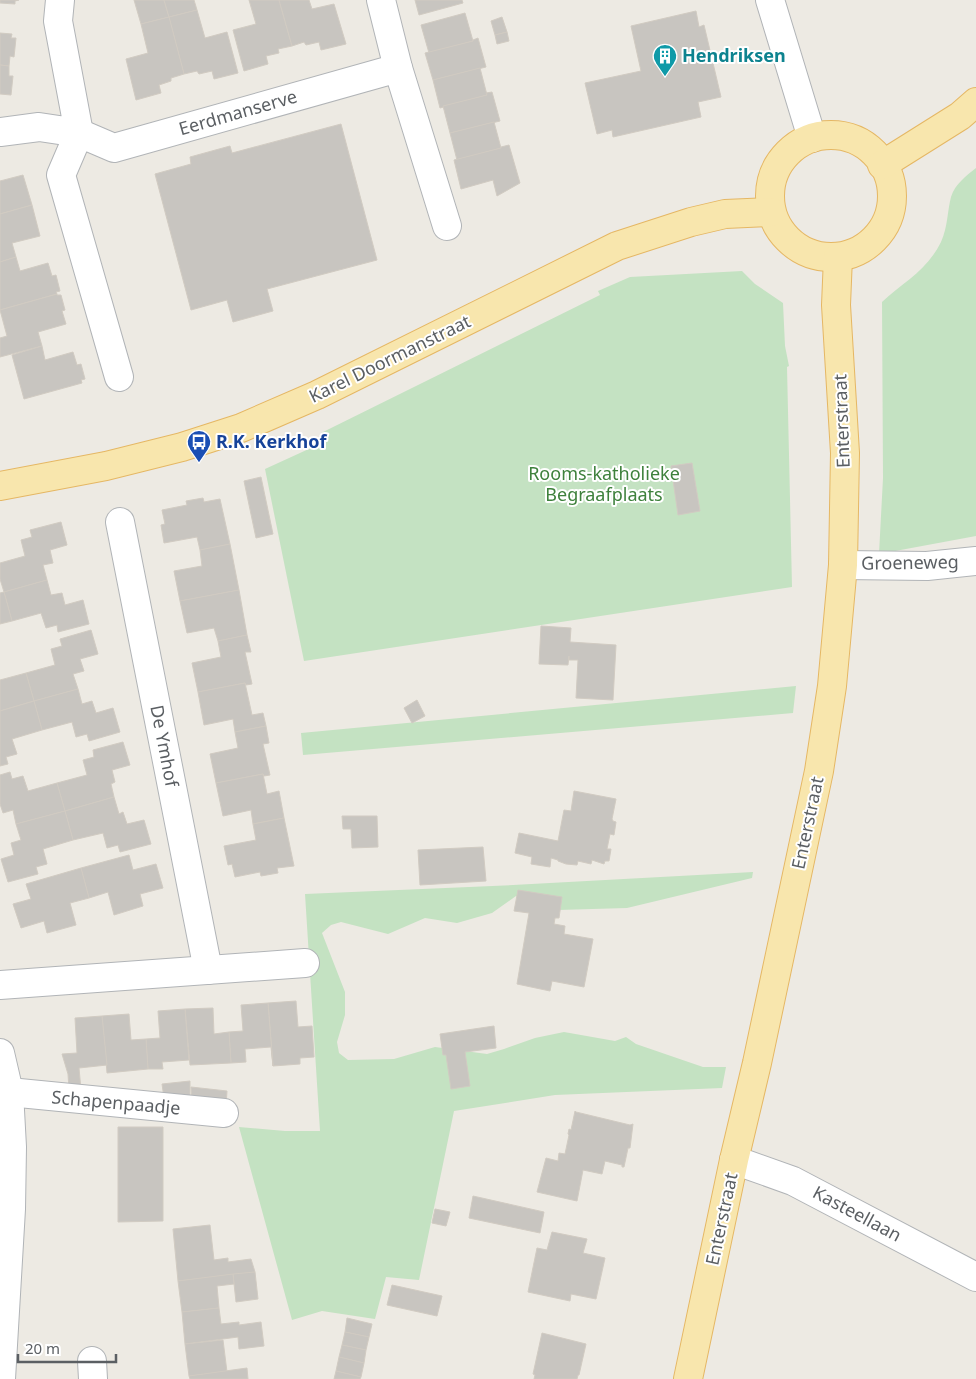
<svg xmlns="http://www.w3.org/2000/svg" width="976" height="1379" viewBox="0 0 976 1379" font-family="'Noto Sans',sans-serif">
	<rect width="100%" height="100%" fill="#edeae3"/>
	<g fill="#c4e2c2">
		<path d="M976 168V536L879 554 883 478 882 302C904 281 926 272 941 242 948 226 947 213 951 197 955 184 966 176 976 168Z"/>
		<path d="M742 271 755 284 783 303 785 346 789 366 787 367 792 587 304 661 265 469 324 442 321 433 600 295 598 291 630 277Z"/>
		<path d="M796 686 793 713 303 755 301 733Z"/>
		<path d="M753 872 752 878 627 908 558 910V902L516 896 492 913 457 923 425 918 388 934 341 922 331 925 322 933 345 992V1015L337 1042 339 1053 348 1060 394 1059 435 1047 487 1054 504 1049 535 1038 564 1032 615 1041 626 1037 636 1044 703 1067H726L722 1088 555 1095 454 1111 419 1280 386 1277 375 1319 322 1311 292 1320 239 1127 285 1131H320L305 894 513 885Z"/>
	</g>
	<g fill="#c8c5c0" stroke="#d1cbc2">
		<path d="M0 0H19L15 1V4L0 3Z"/>
		<path d="M134 0H164L169 17 141 24Z"/>
		<path d="M164 0H194L197 10 169 17Z"/>
		<path d="M249 0H279L292 46 278 49 279 53 266 56 268 64 244 71 233 30 256 24Z"/>
		<path d="M279 0H309L312 9 334 4 346 44 321 50 319 42 306 45 304 42 292 46Z"/>
		<path d="M415 0H462L463 3 419 15Z"/>
		<path d="M197 10 205 38 227 32 238 73 214 79 212 71 199 74 197 71 184 74 169 17Z"/>
		<path d="M696 11 699 27 704 25 721 97 698 102 701 117 613 137 612 130 597 134 585 83 641 71 631 26Z"/>
		<path d="M465 13 473 41 429 53 421 25Z"/>
		<path d="M169 17 184 74 171 78V81L159 85 161 93 136 100 126 59 148 53 141 24Z"/>
		<path d="M502 17 507 32 495 35 491 21Z"/>
		<path d="M507 32 509 41 497 44 495 35Z"/>
		<path d="M0 33 12 34 11 38H16L14 57 10 56 9 66 0 65Z"/>
		<path d="M478 38 486 67 433 80 425 53 473 41V40Z"/>
		<path d="M0 65 9 66V76H13L11 95 0 94Z"/>
		<path d="M480 68 487 95 440 108 433 80Z"/>
		<path d="M492 92 500 121 450 133 443 106 487 95 486 93Z"/>
		<path d="M494 122 501 148 457 160 450 133Z"/>
		<path d="M341 124 377 260 267 289 273 311 233 322 227 300 191 310 155 174 191 164 190 157 230 146 232 153Z"/>
		<path d="M509 145 520 183 497 196 493 180 461 189 454 160 501 148V147Z"/>
		<path d="M23 175 32 205 0 214V181Z"/>
		<path d="M32 205 40 236 12 243 16 257 0 262V214Z"/>
		<path d="M16 257 20 271 48 263 52 276 56 275 60 291 56 292 57 294 0 310V262Z"/>
		<path d="M57 294V295H61L65 310 62 311 66 324 38 332 42 346 0 357V338L7 336 0 310Z"/>
		<path d="M42 346 45 360 73 352 77 365 81 364 85 379 81 380 82 383 24 399 12 355Z"/>
		<path d="M692 463 700 511 678 515 671 466Z"/>
		<path d="M261 477 273 534 256 538 244 481Z"/>
		<path d="M203 498 204 502 220 499 230 544 200 550 197 537 164 543 161 525 165 524 162 510 187 505 186 501Z"/>
		<path d="M61 522 67 545 50 550 53 563 43 565 47 580 4 592 0 579V563L25 556 21 540 32 537 30 530Z"/>
		<path d="M230 544 239 590 180 601 174 571 202 566 200 550Z"/>
		<path d="M47 580 51 595 62 593 65 605 83 600 89 624 58 632 57 625 46 628 41 613 12 621 4 592Z"/>
		<path d="M239 590 247 635 218 641 214 628 187 633 180 601Z"/>
		<path d="M4 592 12 621 0 624V593Z"/>
		<path d="M541 626 571 628 570 642 616 645 613 700 576 698 578 660H569V656L568 665 539 664Z"/>
		<path d="M91 630 98 654 80 659 84 671 73 674 78 689 34 701 26 673 55 665 51 649 62 646 60 639Z"/>
		<path d="M247 635 251 652H245L252 684 246 685 245 683 198 692 192 663 221 657 218 641Z"/>
		<path d="M26 673 34 701 0 711V680Z"/>
		<path d="M245 683 252 715 263 713 266 726 235 732 233 719 204 725 198 692Z"/>
		<path d="M78 689 82 704 92 701 96 713 113 708 120 732 89 741 87 734 76 737 72 722 42 730 34 701Z"/>
		<path d="M417 700 425 716 412 723 404 708Z"/>
		<path d="M34 701 42 730 12 739 17 754 6 757 8 764 0 766V711Z"/>
		<path d="M266 726 269 743 263 744 270 775 264 776 263 774 216 783 210 754 238 748 235 732Z"/>
		<path d="M123 742 130 765 112 770 115 782 111 784 114 797 65 811 57 783 87 775 83 760 94 757 93 750Z"/>
		<path d="M10 772 12 779 23 776 28 791 57 783 65 811 16 824 13 810 3 813 0 804V775Z"/>
		<path d="M263 774 267 794 279 791 284 818 253 824 251 810 223 816 216 783Z"/>
		<path d="M574 791 616 799 612 819 613 821 616 822 614 835 610 834 607 849H611L609 861H605L604 864 592 860 591 864 578 861 577 865 566 864 558 861V860L551 858 550 867 531 864 532 857 515 853 519 833 558 841 564 810 571 811Z"/>
		<path d="M114 797 119 814 123 812 127 824 144 820 151 844 120 852 118 845 107 848 103 833 73 840 65 811Z"/>
		<path d="M65 811 73 840 43 849 47 864 36 867 38 874 8 882 1 859 14 855 11 843 21 840 16 824Z"/>
		<path d="M342 816H377L378 847 352 848 351 829H343Z"/>
		<path d="M284 818 294 866 277 868 278 873 261 876 260 872 235 877 232 864 228 865 224 846 256 840 253 824Z"/>
		<path d="M483 847 486 881 420 885 418 850Z"/>
		<path d="M129 855 133 870 156 864 163 888 140 894 143 906 114 915 108 892 89 898 81 868Z"/>
		<path d="M81 868 89 898 70 903 76 925 47 933 44 921 21 928 13 904 31 899 26 884Z"/>
		<path d="M518 890 562 897 559 918H555L554 924 565 926 564 934 593 939 584 987 552 981 550 991 517 984 529 913 514 911Z"/>
		<path d="M296 1001 298 1027 312 1026 314 1057 300 1058V1064L273 1066 268 1003Z"/>
		<path d="M268 1003 273 1066 271 1047 245 1049 246 1062 231 1063 229 1032 243 1031 241 1005Z"/>
		<path d="M213 1008 214 1034 229 1032 231 1063 190 1065 185 1009Z"/>
		<path d="M185 1009 189 1060 162 1062 163 1069H148L146 1039 160 1038 158 1011Z"/>
		<path d="M129 1014 131 1040 146 1039 148 1069 107 1073 102 1016Z"/>
		<path d="M102 1016 107 1065 79 1068 81 1090 69 1089 68 1074 62 1054 77 1053 75 1018Z"/>
		<path d="M494 1026 496 1048 465 1052 470 1086 451 1089 446 1055H443L440 1034Z"/>
		<path d="M190 1081V1101L164 1098 162 1084Z"/>
		<path d="M191 1087 227 1091 226 1106 192 1103Z"/>
		<path d="M575 1111 576 1112 630 1125 633 1124 630 1148H628L624 1167H622V1165L605 1161 602 1174 583 1170 577 1201 537 1192 546 1158 558 1161 559 1153 565 1154 569 1135 568 1134 569 1129 571 1130Z"/>
		<path d="M118 1127H163V1221L118 1222Z"/>
		<path d="M473 1196 544 1212 540 1233 469 1218Z"/>
		<path d="M435 1209 450 1212 446 1226 432 1223Z"/>
		<path d="M210 1225 214 1260 228 1258V1262L251 1259 255 1272 178 1281 173 1229Z"/>
		<path d="M552 1232 587 1239 583 1253 605 1258 596 1299 571 1294 570 1301 528 1292 537 1248 547 1250Z"/>
		<path d="M255 1272 258 1299 236 1302 233 1274Z"/>
		<path d="M233 1274 234 1284 217 1286 219 1308 182 1312 178 1281Z"/>
		<path d="M392 1285 442 1296 437 1316 387 1305Z"/>
		<path d="M219 1308 221 1324 239 1322V1325L261 1322 264 1346 239 1349 238 1337 185 1344 182 1312Z"/>
		<path d="M347 1318 372 1324 369 1337 345 1332Z"/>
		<path d="M345 1332 369 1337 366 1350 342 1345Z"/>
		<path d="M542 1333 586 1344 579 1375H578L577 1379H534L535 1375 533 1374Z"/>
		<path d="M223 1340 227 1372 189 1376 185 1344Z"/>
		<path d="M342 1345 366 1350 364 1363 339 1357Z"/>
		<path d="M339 1357 364 1363 361 1377 336 1371Z"/>
		<path d="M247 1368 248 1379H190L189 1376Z"/>
		<path d="M336 1371 361 1377 360 1379H334Z"/>
	</g>
	<g fill="none" stroke-linecap="round" stroke-linejoin="round">
		<g stroke="#b1b4b7" stroke-width="30">
			<g id="minor">
				<path d="M381 0 398 68 447 226"/>
				<path d="M770 0 812 138"/>
				<path d="M0 132 39 127 79 133 58 21 60 0"/>
				<path d="M119 377 61 175 79 133 114 148 398 68"/>
				<path d="M120 522 208 970"/>
				<path d="M843 565 927 566 976 561"/>
				<path d="M0 985 305 963"/>
				<path d="M0 1053 9 1092 12 1147 11 1209 1 1379"/>
				<path d="M9 1092 224 1113"/>
				<path d="M734 1160 793 1181 976 1277"/>
				<path d="M92 1361 93 1379"/>
			</g>
		</g>
		<g stroke="#e5b764" stroke-width="30">
			<g id="major">
				<circle cx="831" cy="196" r="61"/>
				<path d="M882 165 960 116 976 102"/>
				<path d="M0 486 106 466 182 447 241 428 317 395 617 246 691 222 725 214 771 212"/>
				<path d="M688 1379 734 1160 757 1063 819 771 832 686 843 565 845 453 836 305 838 257"/>
			</g>
		</g>
		<use href="#minor" stroke="#fff" stroke-width="28"/>
		<use href="#major" stroke="#f8e6ad" stroke-width="28"/>
	</g>
	<defs>
		<g id="building-pin" transform="scale(1.25)"><path d="M0 17L-7.5 6A9.5 9.5 0 1 1 7.5 6Z" fill="#0f9aa8" stroke="#fff"/><path d="M-4-6H4V6H1V3H-1V6H-4ZM-2.5-4.3h1.7v1.8h-1.7ZM.8-4.3h1.7v1.8H.8ZM-2.5-1h1.7V.8h-1.7ZM.8-1h1.7V.8H.8Z" fill="#fff"/></g>
		<g id="bus-pin" transform="scale(1.25)"><path d="M0 17L-7.5 6A9.5 9.5 0 1 1 7.5 6Z" fill="#1a4fb4" stroke="#fff"/><path d="M-5-6H5V4H4V6H2V4H-2V6H-4V4H-5ZM-3.5-4V0h7V-4ZM-3.5 1.2v1.5H-2V1.2ZM2 1.2v1.5H3.5V1.2Z" fill="#fff"/></g>
	</defs>
	<g fill-rule="evenodd">
		<use href="#building-pin" x="665" y="56"/>
		<use href="#bus-pin" x="199" y="442"/>
	</g>
	<g text-anchor="middle" stroke-width="4" stroke-linejoin="round" paint-order="stroke">
		<g font-size="18" font-weight="bold" fill="#0d838f" stroke="#fff" text-anchor="start">
			<text x="682" y="62">Hendriksen</text>
		</g>
		<g font-size="18" fill="#5b5f63" stroke="#fff">
			<text transform="translate(238 113) rotate(-16)" y="6">Eerdmanserve</text>
			<text transform="translate(390 359) rotate(-26)" y="6">Karel Doormanstraat</text>
			<text transform="translate(842 421) rotate(-92)" y="6">Enterstraat</text>
			<text transform="translate(910 563) rotate(-1)" y="6">Groeneweg</text>
			<text transform="translate(164 746) rotate(79)" y="6">De Ymhof</text>
			<text transform="translate(808 823) rotate(-78)" y="6">Enterstraat</text>
			<text transform="translate(116 1103) rotate(5)" y="6">Schapenpaadje</text>
			<text transform="translate(857 1214) rotate(28)" y="6">Kasteellaan</text>
			<text transform="translate(722 1219) rotate(-78)" y="6">Enterstraat</text>
		</g>
		<g font-size="18" font-weight="bold" fill="#164399" stroke="#fff" text-anchor="start">
			<text x="216" y="448">R.K. Kerkhof</text>
		</g>
		<g font-size="18" fill="#3e813c" stroke="#fff">
			<text x="604" y="480">Rooms-katholieke<tspan x="604" dy="21">Begraafplaats</tspan></text>
		</g>
	</g>
	<path d="M18 1354v8h98v-8" fill="none" stroke="#5b5f63" stroke-width="2.5"/>
	<text x="25" y="1354" font-size="15" fill="#5b5f63" stroke="#ffffff" stroke-width="4" paint-order="stroke">20 m</text>
</svg>
